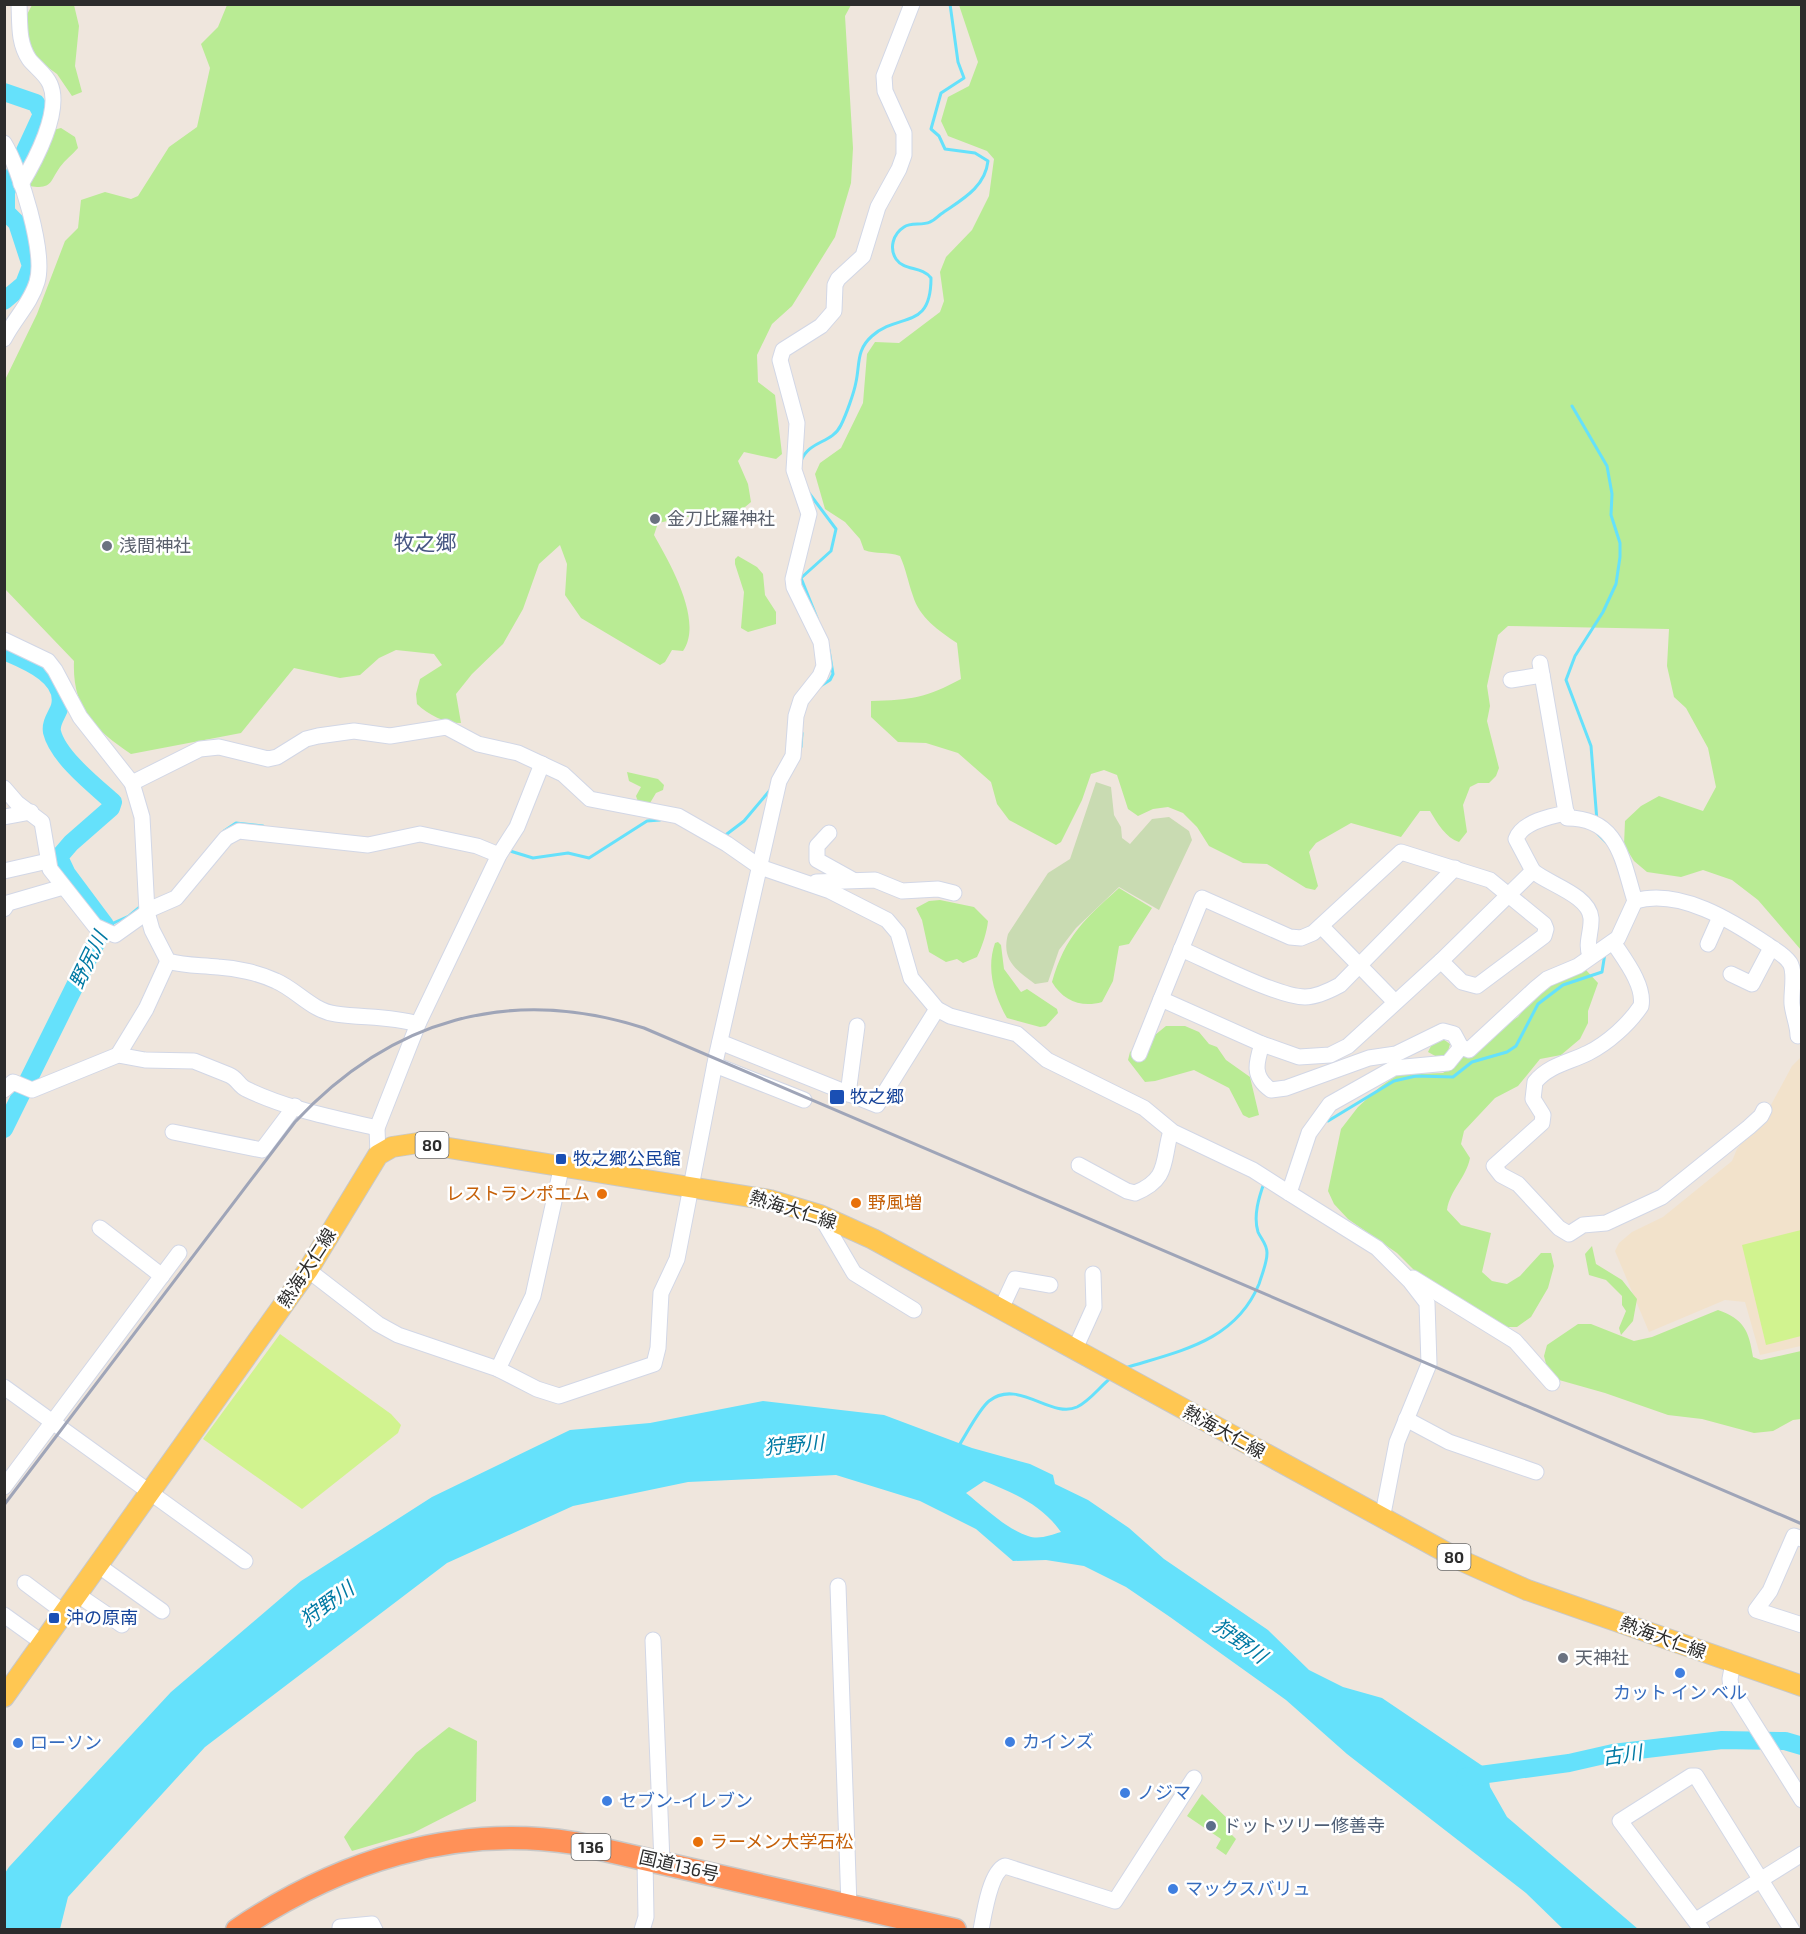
<svg xmlns="http://www.w3.org/2000/svg" width="1806" height="1934" viewBox="0 0 1806 1934" font-family="'Exo 2','Noto Sans JP',sans-serif">
	<rect width="100%" height="100%" fill="#efe6dd"/>
	<path fill="#f2e2cb" d="M1801 1057V1346L1760 1355 1745 1302 1725 1300 1649 1332 1615 1251 1619 1243 1632 1232 1663 1217 1732 1161 1737 1149 1765 1116 1792 1066Z"/>
	<g fill="#b9eb94">
		<path d="M32 5H74L79 26 75 66 82 92 72 96 57 74 31 55 29 40 21 26Z"/>
		<path d="M227 5H851L845 16 853 148 851 183 835 237 792 306 772 324 757 355 758 382 775 395 782 454 776 459 744 452 738 461 748 484 751 502 738 513H706L658 523 654 535C669 562 704 621 683 651L672 650 665 662 660 665 581 618 565 595 567 564 560 545 539 564 523 609 503 644 472 674 456 694 461 723C445 723 428 715 417 704L416 694 420 679 442 665 434 654 396 650 379 658 360 675 340 678 294 668 241 733 131 754C94 729 72 708 74 661L5 589V380L37 314 65 241 78 228 81 200 105 192 131 199 138 196 169 147 197 127 210 68 201 44 218 27Z"/>
		<path d="M959 5H1801V950L1758 900 1732 880 1703 870 1681 877 1647 872 1634 861 1624 845 1625 821 1641 806 1659 796 1703 811 1716 787 1708 748 1686 708 1674 697 1667 666 1669 629 1508 626 1498 635 1487 686 1490 706 1487 721 1499 768 1496 776 1489 783H1478L1470 787 1463 805 1467 832 1459 842C1446 838 1437 823 1430 811H1420L1401 837 1351 823 1316 843 1309 852 1318 886 1315 890 1306 888 1267 864 1243 863 1209 846 1197 827 1183 813 1168 807 1153 809 1138 816 1128 809 1117 775 1104 770 1091 774 1082 800 1061 842 1056 845 1009 820 997 804 991 782 958 753 926 743 898 742 871 717V701C911 700 926 698 961 679L957 643C939 631 919 617 913 596 908 582 906 569 900 556 887 551 877 555 864 550L860 539 845 522 825 509 815 474 820 463 841 448 863 403 867 354 875 342 899 343 940 312 944 301 940 272 946 257 972 230 989 196 994 159 987 151 948 136 941 121 948 97 969 86 978 62Z"/>
		<path d="M61 128 75 137 78 148C72 155 65 160 60 167 50 181 52 190 30 186L27 181 49 131Z"/>
		<path d="M738 556 757 567 763 574 765 595 776 612V624L748 632 741 628 744 592 735 564V559Z"/>
		<path d="M627 772 658 779 664 785 663 790 656 793 650 803 638 802 636 796 641 787 629 781Z"/>
		<path d="M1119 888 1152 908 1129 944 1119 946 1113 981 1102 1002C1082 1008 1063 1001 1052 982 1065 936 1085 919 1119 888Z"/>
		<path d="M940 900 974 907 988 921C987 932 982 947 977 957L963 963 957 959 946 962 929 952 922 920 916 908 929 901Z"/>
		<path d="M998 942 1001 945 1004 969 1021 992 1027 989 1057 1009 1058 1013 1046 1026 1040 1027 1007 1018C994 995 986 969 995 943Z"/>
		<path d="M1586 970 1598 983 1588 1011V1023L1580 1039 1561 1055 1540 1059 1518 1086 1495 1098 1464 1131 1461 1144 1470 1158C1466 1178 1450 1190 1447 1210L1461 1225 1491 1233 1482 1272 1492 1281 1507 1284 1520 1276 1541 1253H1551L1554 1266 1548 1288 1531 1317 1517 1327H1500L1426 1282 1397 1253 1348 1219 1334 1204 1328 1191 1341 1129 1358 1107 1380 1087 1397 1075 1443 1073 1454 1065 1462 1051 1518 1017 1541 989Z"/>
		<path d="M1166 1026H1185L1199 1032 1209 1044 1217 1047 1226 1060 1250 1077 1259 1115 1249 1118 1243 1115 1229 1088 1194 1070 1155 1081 1145 1082 1128 1060 1130 1052 1138 1046 1149 1045 1155 1035Z"/>
		<path d="M1443 1039 1450 1044 1447 1055 1439 1058 1428 1052 1433 1042Z"/>
		<path d="M1592 1246 1596 1264 1622 1280 1637 1299 1633 1321 1621 1335 1619 1328 1626 1311 1622 1305V1296L1606 1280 1589 1275 1585 1254Z"/>
		<path d="M1718 1310C1744 1319 1749 1331 1753 1357L1761 1360 1801 1351V1419L1793 1420 1773 1431 1754 1433 1702 1419 1668 1415 1605 1393 1559 1380 1548 1372 1544 1356 1547 1345 1578 1324H1591L1634 1341 1652 1337Z"/>
		<path d="M449 1727 477 1741 476 1801 413 1833 352 1851 344 1837 350 1829 416 1753Z"/>
		<path d="M1202 1794 1232 1823 1227 1830 1236 1839 1226 1855 1216 1848 1221 1839 1187 1816Z"/>
	</g>
	<path fill="#c9dbb2" d="M1096 782 1111 787 1114 815 1121 827 1122 838 1130 844 1152 819 1169 817 1189 831 1192 840 1159 910 1119 887 1076 928 1059 950 1048 982 1035 984C1016 970 1001 960 1008 934L1048 873 1070 859Z"/>
	<g fill="#d1f38f">
		<path d="M1801 1230V1336L1766 1345 1742 1245Z"/>
		<path d="M280 1334 391 1414 401 1425 398 1433 302 1509 203 1439Z"/>
	</g>
	<path fill="#65e1fb" fill-rule="evenodd" d="M763 1401 884 1415 972 1448 1030 1464 1053 1475 1055 1484 1088 1500 1129 1528 1164 1559 1268 1630 1309 1670 1343 1687 1382 1698 1487 1769 1490 1787 1507 1817 1638 1929H1563L1526 1893 1347 1754 1286 1700 1170 1617 1126 1587 1084 1566 1046 1560 1013 1561 976 1529 920 1501 836 1475 688 1482 573 1506 447 1563 205 1747 68 1897 60 1929H5V1873L9 1867 171 1692 301 1581 432 1497 570 1430 650 1423ZM984 1481C1014 1493 1042 1505 1061 1532 1051 1535 1039 1540 1028 1536 1006 1529 984 1507 966 1493Z"/>
	<g fill="none" stroke-linecap="round" stroke-linejoin="round">
		<g stroke="#65e1fb" stroke-width="3">
			<path d="M1572 406 1607 466 1612 494 1611 515 1620 543V557L1616 584 1603 612 1575 656 1566 680 1591 746 1597 821"/>
			<path d="M801 461C809 440 832 444 841 425 846 415 854 393 856 382 860 364 856 350 872 336 899 312 931 331 931 278 922 266 904 271 896 259 889 248 893 234 904 227 911 222 922 226 930 222 935 220 937 217 941 214 961 200 985 188 988 161L975 153 945 149 939 136 931 129 941 93 964 78 958 62 950 4"/>
			<path d="M809 493 836 529 831 551 801 578 817 618"/>
			<path d="M819 687 830 680 833 674 829 650"/>
			<path d="M801 747 802 733"/>
			<path d="M224 831 236 823 263 826"/>
			<path d="M1597 833 1607 843"/>
			<path d="M723 837 744 821 771 789"/>
			<path d="M507 850 533 858 568 853 589 858 647 821 660 820"/>
			<path d="M109 925 129 916 141 906"/>
			<path d="M1328 1121 1394 1081 1416 1076 1453 1077 1472 1062 1507 1052 1516 1046 1538 1004 1563 985 1602 972 1605 953"/>
			<path d="M1125 1368C1179 1351 1235 1342 1259 1284 1262 1274 1267 1263 1267 1253 1267 1244 1261 1239 1258 1232 1253 1216 1259 1197 1264 1183"/>
			<path d="M958 1447C966 1435 979 1409 989 1401 1018 1378 1051 1419 1077 1407 1091 1400 1100 1386 1112 1377"/>
		</g>
		<g stroke="#65e1fb" stroke-width="18">
			<path d="M4 92 36 103 42 114 6 192V212L17 223 31 266 24 284 4 301"/>
			<path d="M4 651C25 660 67 676 60 706 58 714 50 722 52 732 58 757 95 786 113 802L111 808 71 843 59 857 67 874 105 925 4 1129"/>
			<path d="M1465 1777 1569 1763 1613 1753 1722 1740 1785 1741 1802 1746"/>
		</g>
		<g stroke="#d2d7e6" stroke-width="17">
			<g id="minor">
				<path d="M19 4C20 24 18 42 29 59 35 67 46 74 50 84 62 111 35 161 21 184"/>
				<path d="M4 143C20 169 46 253 37 282 31 303 14 319 4 339"/>
				<path d="M4 640 48 661 55 670 80 717 132 783 142 817 147 912 152 930 168 961C185 966 200 965 218 967 236 968 259 973 276 981 297 990 312 1011 336 1014 364 1018 390 1016 418 1024"/>
				<path d="M1511 680 1542 675"/>
				<path d="M132 783 200 749 219 747 268 759 277 757 306 739 318 736 354 731 390 736 446 727 478 744 518 753 563 774 590 799 678 816 727 844 760 867 830 891 887 920 898 933 911 978 937 1009 950 1016 1017 1034 1047 1060 1144 1108 1173 1132 1253 1170 1289 1193 1377 1248 1410 1281 1427 1303 1429 1364 1397 1442 1382 1519"/>
				<path d="M4 788 17 803 42 822 50 869 95 926 115 935 153 908 176 898 226 838 239 831 368 845 420 834 477 846 499 855"/>
				<path d="M4 817 31 812"/>
				<path d="M829 833 817 846V860L853 880"/>
				<path d="M1401 852 1490 880 1544 924 1546 929 1544 936 1477 986 1462 982 1441 961 1348 1046 1330 1055 1299 1057 1262 1044 1161 999 1202 898 1290 937 1301 938 1313 933Z"/>
				<path d="M4 871 48 861"/>
				<path d="M1533 871C1548 884 1589 895 1591 918 1592 932 1585 943 1590 956"/>
				<path d="M816 882 875 880 902 891 938 889 954 893"/>
				<path d="M1635 901C1680 888 1732 921 1768 945 1775 950 1785 955 1790 963 1796 973 1791 992 1792 1004 1793 1015 1798 1025 1798 1036"/>
				<path d="M4 909 8 903 63 887"/>
				<path d="M1321 926 1395 1002"/>
				<path d="M1613 942C1624 959 1645 985 1641 1006 1629 1024 1608 1043 1588 1053 1570 1062 1549 1065 1535 1082L1533 1099 1543 1115 1542 1123 1494 1166 1501 1175 1518 1184 1559 1228 1569 1234 1583 1225 1606 1223 1662 1197 1749 1127 1761 1116 1764 1110"/>
				<path d="M1708 944 1720 917"/>
				<path d="M1181 949C1209 961 1278 997 1305 997 1317 997 1329 991 1340 985L1455 868"/>
				<path d="M1441 961 1533 871 1516 839C1522 822 1551 816 1567 813"/>
				<path d="M1731 974 1752 984 1771 948"/>
				<path d="M720 1042 877 1105 937 1009"/>
				<path d="M1262 1044C1256 1063 1252 1077 1271 1090L1286 1088 1369 1058 1396 1054 1443 1031 1454 1034 1461 1047 1469 1050 1536 988 1547 979 1578 966 1618 938 1635 901C1622 860 1619 818 1567 818L1540 663"/>
				<path d="M1139 1054 1161 999"/>
				<path d="M118 1055 146 1009 168 961"/>
				<path d="M715 1065 804 1100"/>
				<path d="M4 1090 13 1082 32 1090 118 1055 145 1060 194 1061 229 1075C237 1078 239 1086 246 1089 287 1109 334 1118 377 1128"/>
				<path d="M848 1094 857 1026"/>
				<path d="M173 1132 262 1150 295 1106"/>
				<path d="M378 1155 377 1128 418 1024 499 855 517 827 542 764"/>
				<path d="M1079 1165 1127 1191 1135 1193C1170 1179 1162 1160 1171 1131"/>
				<path d="M1289 1193 1309 1133 1330 1104 1394 1068 1448 1063 1461 1047"/>
				<path d="M820 1215 854 1273 914 1310"/>
				<path d="M100 1228 162 1276"/>
				<path d="M308 1270 378 1324 398 1335 498 1369 537 1389 559 1396 654 1364 658 1348 661 1293 677 1259 716 1058 779 781 793 756 796 716 801 700 820 676 824 666 821 642 794 587 793 579 809 514 794 470 797 423 780 360 783 350 821 326 834 311 835 285 838 279 863 256 878 207 899 169 904 155V133L885 91 884 76 912 4"/>
				<path d="M1413 1278 1515 1341 1552 1383"/>
				<path d="M1001 1309 1015 1279 1050 1285"/>
				<path d="M1075 1349 1094 1307 1093 1274"/>
				<path d="M498 1369 533 1296 562 1165"/>
				<path d="M4 1387 245 1561"/>
				<path d="M1406 1419 1449 1442 1536 1472"/>
				<path d="M4 1487 179 1253"/>
				<path d="M1802 1539 1794 1536 1770 1591 1756 1610 1802 1625"/>
				<path d="M99 1566 162 1611"/>
				<path d="M25 1583 65 1613"/>
				<path d="M838 1586 849 1906"/>
				<path d="M78 1595 122 1625"/>
				<path d="M4 1615 43 1643"/>
				<path d="M653 1640 662 1862"/>
				<path d="M1733 1663 1730 1679 1731 1687 1802 1800"/>
				<path d="M1696 1920 1802 1854"/>
				<path d="M340 1930V1927L372 1924 375 1930"/>
				<path d="M642 1930 646 1917 645 1859"/>
				<path d="M981 1930C984 1914 990 1872 1005 1866L1115 1901 1194 1778"/>
				<path d="M1702 1930 1620 1821 1691 1776H1696L1792 1930"/>
			</g>
		</g>
		<g stroke="#c8c8c8" stroke-width="22">
			<path id="major" d="M4 1697 308 1270 378 1155 392 1147 418 1143 770 1200 820 1215 873 1239 1460 1560 1527 1590 1802 1686"/>
		</g>
		<g stroke="#c8c8c8" stroke-width="25">
			<path id="highway" d="M237 1930C338 1862 453 1824 574 1843L955 1930"/>
		</g>
		<use href="#minor" stroke="#fff" stroke-width="15"/>
		<use href="#major" stroke="#ffc752" stroke-width="20"/>
		<use href="#highway" stroke="#ff9158" stroke-width="22"/>
		<path stroke="#9fa5b8" stroke-width="3" d="M4 1505 295 1122C391 1019 510 985 644 1028L1802 1524"/>
	</g>
	<g fill="#6b7280" stroke="#fff" stroke-width="2">
		<circle cx="655" cy="519" r="6"/>
		<circle cx="107" cy="546" r="6"/>
		<circle cx="1563" cy="1658" r="6"/>
	</g>
	<g fill="#1a4fb4" stroke="#fff" stroke-width="2">
		<rect x="829" y="1089" width="16" height="16" rx="3"/>
		<rect x="555" y="1153" width="12" height="12" rx="3"/>
		<rect x="48" y="1612" width="12" height="12" rx="3"/>
	</g>
	<g fill="#e8710a" stroke="#fff" stroke-width="2">
		<circle cx="602" cy="1194" r="6"/>
		<circle cx="856" cy="1203" r="6"/>
		<circle cx="698" cy="1842" r="6"/>
	</g>
	<g fill="#3f7fe0" stroke="#fff" stroke-width="2">
		<circle cx="1680" cy="1673" r="6"/>
		<circle cx="1010" cy="1742" r="6"/>
		<circle cx="18" cy="1743" r="6"/>
		<circle cx="1125" cy="1793" r="6"/>
		<circle cx="607" cy="1801" r="6"/>
		<circle cx="1173" cy="1889" r="6"/>
	</g>
	<circle fill="#5c6f8a" stroke="#fff" stroke-width="2" cx="1211" cy="1826" r="6"/>
	<g text-anchor="middle" stroke-width="5" stroke-linejoin="round" paint-order="stroke">
		<g fill="#fff" stroke="#6b6b6b" stroke-width="1.5">
			<rect x="415.5" y="1132" width="33" height="26" rx="4.5"/>
			<rect x="1437.5" y="1544" width="33" height="26" rx="4.5"/>
			<rect x="571.5" y="1834" width="39" height="26" rx="4.5"/>
		</g>
		<g font-size="16" font-weight="bold" fill="#2c2c2c">
			<text x="432" y="1151">80</text>
			<text x="1454" y="1563">80</text>
			<text x="591" y="1853">136</text>
		</g>
		<g font-size="18" fill="#5b616d" stroke="#fff" text-anchor="start">
			<text x="667" y="525">金刀比羅神社</text>
			<text x="119" y="552">浅間神社</text>
			<text x="1575" y="1664">天神社</text>
		</g>
		<g font-size="18" fill="#164399" stroke="#fff" text-anchor="start">
			<text x="850" y="1103">牧之郷</text>
			<text x="573" y="1165">牧之郷公民館</text>
			<text x="66" y="1624">沖の原南</text>
		</g>
		<g font-size="18" fill="#c56008" stroke="#fff" text-anchor="start">
			<text x="590" y="1200" text-anchor="end">レストランポエム</text>
			<text x="868" y="1209">野風増</text>
			<text x="710" y="1848">ラーメン大学石松</text>
		</g>
		<g font-size="18" fill="#2c2c2c" stroke="#fff">
			<text transform="translate(793 1210) rotate(17)" y="6">熱海大仁線</text>
			<text transform="translate(307 1268) rotate(-57)" y="6">熱海大仁線</text>
			<text transform="translate(1224 1432) rotate(29)" y="6">熱海大仁線</text>
			<text transform="translate(1663 1638) rotate(20)" y="6">熱海大仁線</text>
			<text transform="translate(679 1866) rotate(13)" y="6">国道136号</text>
		</g>
		<g font-size="18" fill="#366cbe" stroke="#fff" text-anchor="start">
			<text x="1680" y="1699" text-anchor="middle">カット イン ベル</text>
			<text x="1022" y="1748">カインズ</text>
			<text x="30" y="1749">ローソン</text>
			<text x="1137" y="1799">ノジマ</text>
			<text x="619" y="1807">セブン-イレブン</text>
			<text x="1185" y="1895">マックスバリュ</text>
		</g>
		<g font-size="18" fill="#4e5e75" stroke="#fff" text-anchor="start">
			<text x="1223" y="1832">ドットツリー修善寺</text>
		</g>
		<g font-size="20" font-style="italic" fill="#017aa4" stroke="#fff">
			<text transform="translate(88 960) rotate(-64)" y="7">野尻川</text>
			<text transform="translate(794 1445) rotate(-5)" y="7">狩野川</text>
			<text transform="translate(327 1604) rotate(-36)" y="7">狩野川</text>
			<text transform="translate(1240 1641) rotate(36)" y="7">狩野川</text>
			<text transform="translate(1622 1755) rotate(-8)" y="7">古川</text>
		</g>
		<g font-size="21" fill="#475782" stroke="#fff">
			<text x="425" y="550">牧之郷</text>
		</g>
	</g>
	<rect width="1806" height="1934" fill="none" stroke="#2c2c2c" stroke-width="12"/>
</svg>
